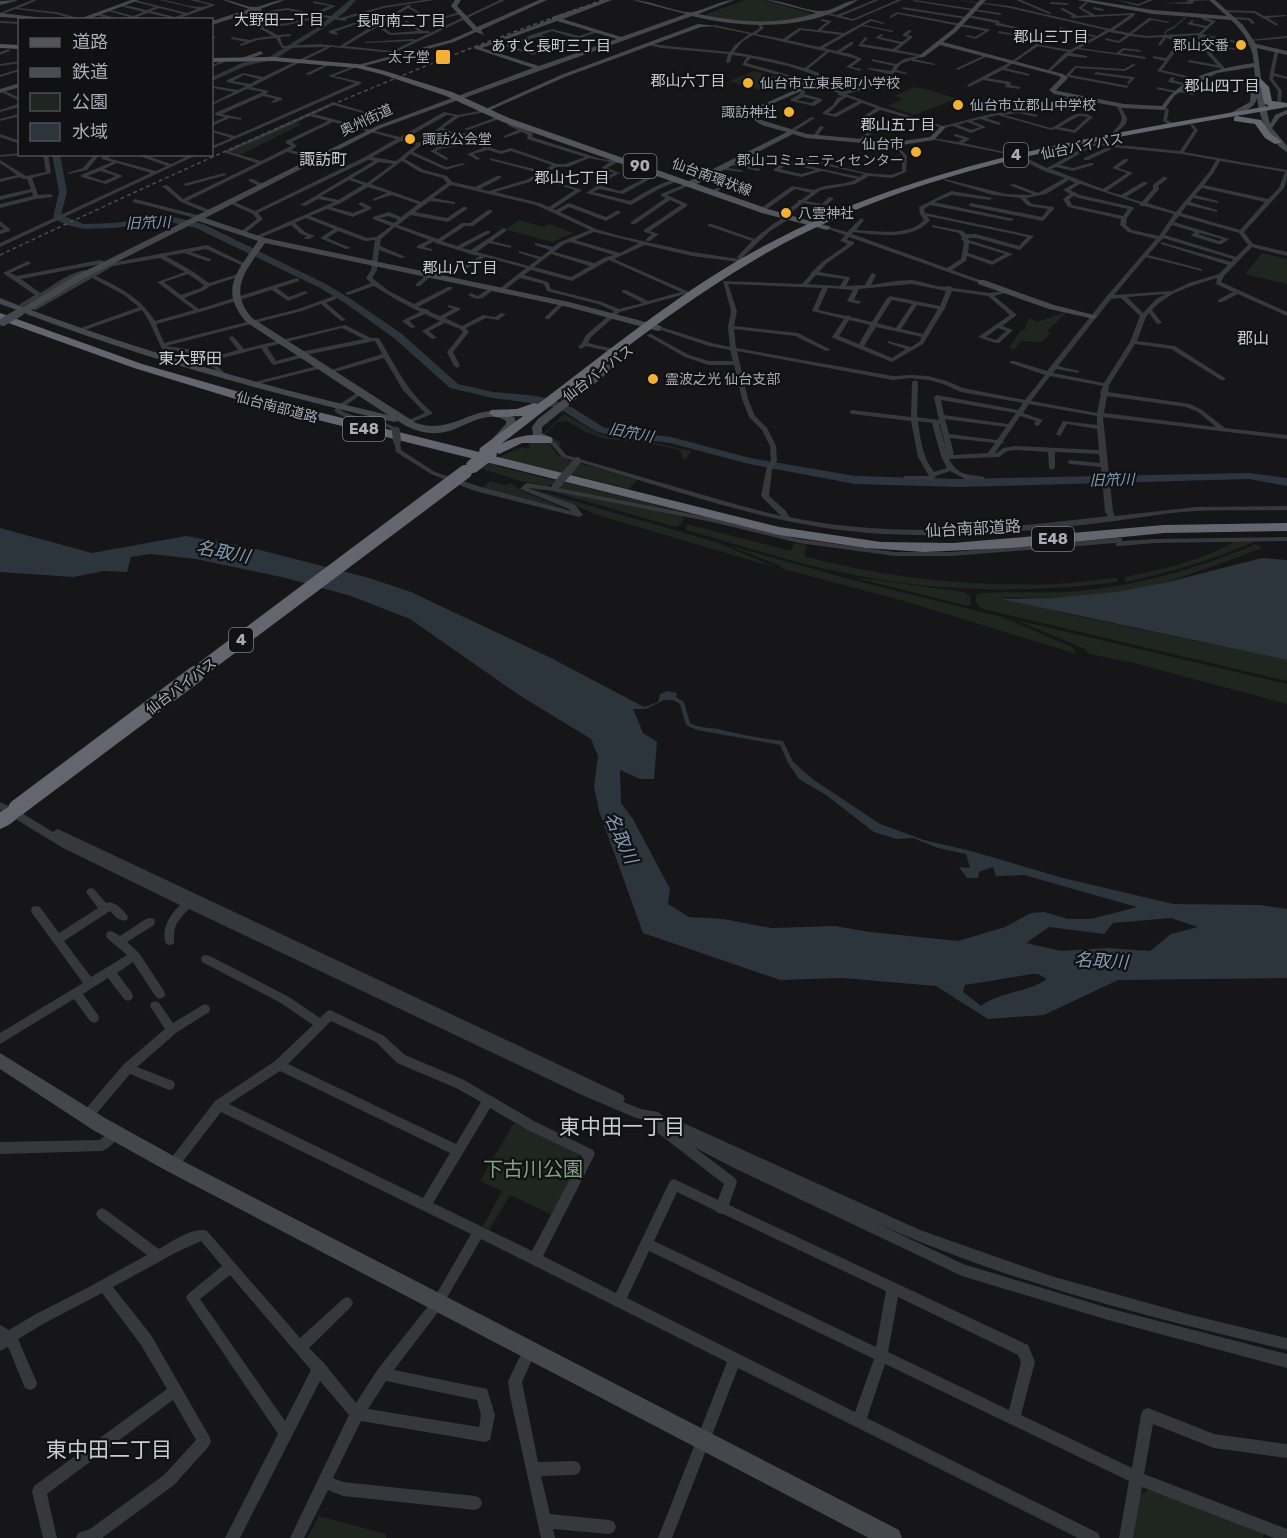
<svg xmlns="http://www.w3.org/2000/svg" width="1287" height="1538" viewBox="0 0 1287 1538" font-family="Rubik,'Noto Sans JP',sans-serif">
	<rect width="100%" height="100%" fill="#161618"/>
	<g fill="#1e261f">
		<path d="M745 0H762L813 14C778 26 743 22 707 16L706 14Z"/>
		<path d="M754 71 787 80 762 91 729 81Z"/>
		<path d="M914 87 930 90 957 99 914 115 888 106 902 99 895 96Z"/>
		<path d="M294 122 302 124 240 155 231 152Z"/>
		<path d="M519 220 544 227 549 224 574 233 552 242 492 226 508 228Z"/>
		<path d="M1262 253 1287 259V284L1245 274Z"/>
		<path d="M1066 312H1068L1047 331 1051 333 1042 342 1022 341 1014 349 1009 348 1021 330H1024L1029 318 1037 322Z"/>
		<path d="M564 414 597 433 608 436 644 440 691 451 686 459 683 460 680 450 642 442 606 439 585 432 567 421 558 422 545 434 560 442 561 447 543 434Z"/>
		<path d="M534 440 549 444 557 455 572 460 562 474 496 458 523 447 527 449 531 446 528 444Z"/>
		<path d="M490 462 498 464 497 466 557 481 549 486 520 481 483 469Z"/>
		<path d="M578 463 639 478 629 489 569 474Z"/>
		<path d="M490 481 506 485 511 483 524 492 568 510 482 488Z"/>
		<path d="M564 482 708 517 561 489 559 487Z"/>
		<path d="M540 488 682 516 684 519 680 525 675 527Z"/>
		<path d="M532 489 716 542 777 568 601 516Z"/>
		<path d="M687 524 791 551 794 543 807 545 804 556C885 578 969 587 1054 584 1076 583 1097 579 1118 578L1117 582C1025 594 932 592 840 572 788 562 737 544 686 530Z"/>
		<path d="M1236 541 1254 542C1212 560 1171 572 1126 582L1124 577C1163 570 1201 560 1236 541Z"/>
		<path d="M1256 544 1262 548C1230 560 1198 572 1166 582 1114 598 1055 599 1001 597L1044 606 1058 612 1287 660V681L987 610C979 608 973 603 977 594L981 593C1013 591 1046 594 1078 591 1141 585 1199 568 1256 544Z"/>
		<path d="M727 545 857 581 1002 617 1072 647 1077 654 901 600 783 569 779 565Z"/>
		<path d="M852 577 964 592 970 596 971 604 967 606Z"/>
		<path d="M1016 620 1287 684V704L1134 663 1089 654 1085 649Z"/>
		<path d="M514 1123 578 1154 581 1161 552 1215 510 1195 489 1230 483 1226 502 1191 480 1181Z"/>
		<path d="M1150 1489 1264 1533 1263 1538H1133L1140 1494Z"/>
		<path d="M319 1516 386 1534V1538H307Z"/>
	</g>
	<g fill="#2c353c" fill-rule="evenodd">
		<path d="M0 528 92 553 186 536 252 548 369 578 411 592 551 658 644 707 658 702 660 694 667 691 677 693 676 697 684 702 690 723C701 729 711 727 722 730 743 735 762 739 783 741L793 762 814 780 880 824 924 840 971 851 1063 878 1173 904 1260 905 1287 909V978L1118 980 1044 1015 988 1019 936 986 842 978 780 980 643 933 599 811 594 787 598 756 591 739 519 695 410 619 351 596 286 578 196 559 150 554 131 557 127 572 103 571 74 577 0 572ZM664 700H673L680 704 686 725 697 730 780 745 788 763 799 779 826 795 874 832 897 839 913 838 938 848 966 854 970 868 959 867 967 878H978L979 872 993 867 996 876 1024 875 1137 907 1091 919H1068L1044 912 1031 913 1005 927 958 941 870 932 835 926 771 928 723 919 689 917 668 904 670 889 633 819 621 803 620 770 640 779H654L657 742 643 733 633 709H646ZM1171 918 1198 927 1171 934 1150 951 1108 948 1061 951 1026 943 1049 927 1104 934 1113 923ZM1032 974H1038L1047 979C1027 993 1001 991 981 1006L963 992 965 985Z"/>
		<path d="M1262 558 1287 560V660L1001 599 1052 598 1116 592 1164 583Z"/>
	</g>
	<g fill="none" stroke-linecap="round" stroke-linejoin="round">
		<g stroke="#2c353c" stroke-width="1.5">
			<path d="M1175 26 1185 18"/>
			<path d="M1165 35 1166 31 1175 27"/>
		</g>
		<g fill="#2c353c" fill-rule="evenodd">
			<path d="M350 0H356L345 12 322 29 275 59 246 66 212 81V77L242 63 271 56 318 27Z"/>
			<path d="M52 154H60L67 192 61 215 84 224 114 223 159 217H174L203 224 326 284 351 299 402 334 458 384 493 392 537 396 555 401 573 408 603 427 614 430 671 437 750 458 855 476 960 479 1249 473 1287 478V486L1249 479 960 487 855 484 749 464 670 443 613 436 595 431 565 412 547 405 493 398 450 388 394 338 345 303 320 288 196 228 174 223 159 222 114 228 84 229 67 225 53 218 59 192Z"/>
		</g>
		<g fill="#37383d" fill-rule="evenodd">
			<path d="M32 0H37L19 8 56 12 86 20H77L56 14 15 9 0 15V13Z"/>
			<path d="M135 0 187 13 197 9 159 0C176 0 193 11 210 5L190 0H197L216 5 175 20H168L171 18 148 13 137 17 148 20 134 18 123 20 129 17 105 10 107 9 133 16 143 12 120 6V4L147 10 155 7 132 1ZM159 8 183 14 175 17 151 11Z"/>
			<path d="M424 0H434L384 8 345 19 347 20 345 21 322 17 288 25 264 28 278 35 291 34V36L280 37 283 46 319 44 340 46 374 25 362 22 334 32 338 33 337 35 329 33V31L362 20 377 24 408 5H410V7L431 18 428 19 408 8 380 25 391 33 418 31 405 22 406 20 423 31H429L430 33 500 0H505L394 53 331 47 251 87 269 91 266 94 282 98V100L273 103 271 102 276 99 263 96 222 114 241 118V120L230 118 212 126V123L225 117 215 115V113L263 92 247 89 212 105V103L234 92 213 88V86L238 90 246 86 227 82V80L243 73 263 77 326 47 282 48 276 38 258 40 241 46 240 44 246 42 231 39 232 37 250 40 257 38 273 36 259 28 263 19 266 20 264 26 288 23 317 16 287 10 264 14 263 12 287 8 314 13 330 6 313 3 314 1 336 6 319 14 340 18 384 6ZM377 27 390 35 430 33 415 40 413 39 364 42 366 43 413 41 392 51 345 46ZM244 75 259 79 250 84 233 81Z"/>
			<path d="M874 0H879L841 16 853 19 897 0H902L853 21 820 13 822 12 837 15Z"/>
			<path d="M915 0 1000 13 1002 14 1000 15 912 1Z"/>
			<path d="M958 0 1010 6 1110 29 1130 15 1072 18 1070 17 1073 16 1060 9 1063 8 1078 16 1090 15 1078 8 1088 0 1089 1 1082 8 1095 15 1135 13 1134 16 1114 30 1129 33 1149 18 1170 22 1168 23 1151 20 1132 34 1147 36 1199 33 1205 28 1187 24 1192 20 1194 21 1192 23 1207 26 1211 22 1203 20 1201 17 1203 16 1206 18 1216 21 1202 34 1255 45 1253 46 1202 37V41L1237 49 1235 50 1202 43 1223 66 1225 69 1223 70 1220 68 1188 62 1189 60 1217 65 1199 44 1183 41 1162 70 1199 79 1197 81 1157 71 1165 61 1153 58V56L1166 58 1179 41 1166 38 1160 46 1158 45 1163 37 1147 38 1130 36 1119 43 1105 40 1106 38 1118 41 1126 35 1109 32 1080 48 1116 53 1123 48 1140 50 1141 52 1124 50 1120 53 1145 57 1146 59 1077 49 1071 53 1087 56V58L1068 56 1049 72 1048 70 1065 53 1068 52 1038 46 1006 68 1029 74V76L1003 70 987 78 1011 82 1010 85 1020 87V89L1005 87 1006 84 983 80 969 87 967 85 1012 61 1036 44 1070 50 1094 37 1062 29 1056 32 1060 27 1097 36 1106 30 1010 8ZM1198 35V41L1171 37Z"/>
			<path d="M1016 0H1021L1052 13 1049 14Z"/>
			<path d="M1116 0 1138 4 1148 0H1153L1138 6Z"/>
			<path d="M1186 0H1214L1193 1 1194 3 1192 4 1162 3 1189 2Z"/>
			<path d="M1051 2 1067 3 1069 4 1067 5 1050 4Z"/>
			<path d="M903 7 966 17 968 18 966 19 902 9Z"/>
			<path d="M1094 7 1103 9 1104 10 1102 11 1093 9Z"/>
			<path d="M1223 10 1255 11 1264 16 1285 15 1287 16 1268 18 1278 24 1277 26 1254 13 1222 12Z"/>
			<path d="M460 12 461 14 442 19 440 18Z"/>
			<path d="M897 12 988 29 990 30 976 39 965 36 967 35 975 37 985 31 898 14 890 18V16Z"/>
			<path d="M97 13 120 19 121 20H113L96 15Z"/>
			<path d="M968 15 1000 21 999 23 1024 29 1022 30 995 25 996 23 967 17Z"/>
			<path d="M1231 17 1250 18 1255 23 1252 24 1248 20 1230 19Z"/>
			<path d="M821 19 832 21 821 30 844 33 870 19 885 23 883 24 871 21 864 25 894 31 892 32 862 26 824 48 837 51 851 42H853V44L841 52 851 54 862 59 851 67 861 69 860 71 846 67 857 59 829 52 808 69 819 73 820 83 842 92 874 84 857 79V77L878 83 887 80 885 77 889 74 867 69 869 68 891 71 894 66 872 61V59L896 64 904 59 917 56 858 46 865 37 868 38 862 44 892 49 900 44 875 38 881 34 883 35 880 37 902 42 908 37 903 36V34L909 30H911V32L907 35 912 36V38L897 50 923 55V57L914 59 936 64 934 65 912 61 911 60 901 64 896 70 908 73 906 74 895 72 889 77 891 81 889 82 902 87V89L884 84 846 94 881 107 943 126 991 114 1043 107 1049 101 1074 96 1076 98 1051 104 1070 108V110L1048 107 1044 109 1025 112 1038 115 1036 117 1018 113 1004 115 1051 128C1068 121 1074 107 1093 117L1075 133 1055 129 1051 130 998 115 986 118 1001 123 999 125 980 119 972 121 986 127 971 133 953 126 943 128 880 110 860 122 858 120 876 108 862 103 836 117 823 114V112L833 105 837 98 843 96 838 95V93L818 85 806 88 804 94 822 99V101L814 106 791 101V99L800 94 803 87 798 84 801 81 742 65 747 57 732 55 730 62 728 63 726 62 728 54 661 48 645 44 647 43 668 46 730 52 735 45 749 34 714 27V25L752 33 760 28 758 24 760 23 764 28 756 34 783 39 799 28 817 30 827 22 821 21ZM801 30 841 35 819 47 787 40ZM753 35 819 50 826 51 805 68 775 60 734 52 742 42ZM751 58 788 66 815 75 816 83 807 86 803 84 806 80 746 63ZM803 97 816 100 811 103 797 100ZM847 97 858 101 834 114 828 113C836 108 839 100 847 97ZM1079 116 1088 117 1074 130 1059 127ZM967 122 980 127 971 130 958 125Z"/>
			<path d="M0 21 20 22V24L0 23Z"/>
			<path d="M552 29 579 36 597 30 600 31 533 55 504 46 534 34ZM552 31 575 38 564 42 541 35ZM537 37 560 43 533 53 510 46Z"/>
			<path d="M999 31 1013 34 1011 35 998 33Z"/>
			<path d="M215 36V38L212 39V37Z"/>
			<path d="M1287 36V38L1251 41 1249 40Z"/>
			<path d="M1277 48 1279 49 1274 73 1287 77V79L1274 76 1273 79 1282 91 1281 102 1279 103 1277 102 1278 91 1269 79 1275 49Z"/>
			<path d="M9 49 10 51 0 55V52Z"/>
			<path d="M409 51 426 56 427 57 425 58 408 53Z"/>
			<path d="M987 54 988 56 958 70 955 69Z"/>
			<path d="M224 60 225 62 212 67V65Z"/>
			<path d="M20 61V63L0 66V64Z"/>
			<path d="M328 63 331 64 309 75 305 74Z"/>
			<path d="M1133 64 1136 65 1125 71 1076 68 1070 75 1129 86 1127 88 1068 77 1065 79 1063 78 1075 66 1124 69Z"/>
			<path d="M356 65 359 66 334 76 361 82V84L212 149V146L231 138 212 132V130L235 136 355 83 328 76Z"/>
			<path d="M19 69 20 71 0 77V75Z"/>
			<path d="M1096 72 1133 77 1135 78 1129 84 1127 83 1130 79 1094 74Z"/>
			<path d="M1171 77 1175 78 1173 80 1190 85 1188 86 1168 82Z"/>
			<path d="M1158 87 1176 91 1178 90 1195 94 1193 95 1178 92 1176 93 1156 89Z"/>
			<path d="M5 91 20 98V101L3 93Z"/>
			<path d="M333 102 376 115 356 126 400 137 444 112 458 115 484 110 486 112 459 117 443 128 457 134 465 133 484 145 501 151 511 148 557 164H565L585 157 527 139 528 135 522 132 504 138V136L518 130 509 126 504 120 506 119 513 124 533 133 532 137 601 159 631 162V163L629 164 616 163 607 168 620 173 600 183 598 182V181L614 173 601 168 610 162 589 158 568 167H557L530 182 495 192 540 203 549 207 575 190 552 183 556 182 582 190 553 209 556 210 569 203 606 217 616 211H620V213L606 221 569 207 560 212 596 229 616 235 692 252 739 259 737 257 752 241 708 226V224H712L754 239 773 224 786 216 787 210 798 202V200H801L811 193 795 189 764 211H760V209L792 186 814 190C827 183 844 186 857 179L822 171 801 177 774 171V169L785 161 860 177 864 174 806 161V159H808L866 173 891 175 902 171V162L867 157 869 156 902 159 903 156 893 144 895 143 907 156 906 172 892 178 869 176 855 184 821 190 806 201 822 204 829 197 834 198 825 207 803 203 792 212 791 218 770 231 743 257 748 262 747 263 692 256 645 245 614 259 687 291 689 293 620 312 591 337 588 343 618 350 619 351 616 353 586 346 581 349 578 347 582 343 586 335 614 311 598 304 547 291 544 284 520 278 503 291H499V289L526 268 485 257 466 269H462V267L480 256 469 254 468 253 435 243 434 241 424 247 432 249V251L417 248V246L429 240 395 227 381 239 380 246 406 257 401 258 379 250 377 270 372 278 389 291 414 304 448 287H452V289L418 307 429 310 430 312 440 316 453 309 448 307V305L460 308V310L445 318 462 326 483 315 495 317 501 313 506 314 498 320 486 318 466 328 469 332 453 352 460 366 457 368 454 366 447 352 463 332 460 329 445 323 429 331 437 338 432 339 422 331 440 321 425 314 409 321 416 327 411 328 402 321 420 312 397 300 374 286 348 295 345 293 371 283 366 278 371 270 375 240 365 241 338 231 327 238 351 248 346 249 320 238 334 229 306 218 295 223 305 232 315 236 309 239H305L304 238 307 236 301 234 291 225 257 239 252 238 334 202 318 199 305 206 300 205 374 161 368 160 258 213 263 219 244 234 239 233 257 219 253 214 227 202 232 201 255 211 365 157 396 139 333 122 292 142 297 146 291 150 318 158V160L287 152 187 201 212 211V213L210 214 181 202 162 186 167 185 183 199 257 163 223 152ZM333 105 370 115 352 124 314 114ZM447 115 454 116 419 143 404 139ZM310 116 328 121 286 141V143L291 146 261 161 230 152ZM441 130C451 134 462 135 471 141L442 147 427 141ZM401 141 416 145 396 161 372 157ZM424 143 437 148 430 151 446 160 448 159V158L436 151 440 149 475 143 483 148 467 154 477 160 481 159 473 154 488 150 501 154 511 151 552 165 543 171 490 158V160L539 173 526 180 489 191 480 189 501 178V176H497L475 187 452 182 447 176 424 170 405 159 410 154 446 170 465 164 463 163 446 167 413 152ZM402 161 420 172 443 178 447 183 421 202 371 184ZM379 162 393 164 367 183 352 178ZM788 164 816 170 801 174 780 169ZM349 180 363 185 338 200 321 196ZM451 185 536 205 590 230 560 242 553 247 535 243V245L550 250 541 257 519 251V253L538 259 529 266 477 252 489 243 511 248V246L492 241 506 231V229H502L471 250 462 248 490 233V231H486L457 246 442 241 465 226H473L492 212V210H488L470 223H462L438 239 398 225 411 215 448 222 467 209V207H463L447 218 415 212 430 201 455 204V202L433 198ZM368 187 387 193 373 199V201L392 195 418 204 401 217 389 212 373 217V219L391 226 376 237 367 238 310 216 327 209 353 217 371 209V207L361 202 358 204 365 208 353 213 331 207 341 203ZM389 216 398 220 394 223 380 218ZM594 232 639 243 620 253 575 240ZM570 242 614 255 606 257 594 263 554 252 564 244ZM551 254 590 266 571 277 534 267ZM609 260 681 292 648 301 626 290H622V292L643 303 619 309 602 302 551 289 548 282 524 275 531 270 572 281Z"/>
			<path d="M18 104 20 107 0 112V110Z"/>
			<path d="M1118 104 1120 105 1127 118 1126 124 1117 132 1119 135 1117 136 1113 132C1124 119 1124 120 1116 105Z"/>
			<path d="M1162 107H1166L1169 110 1167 120 1175 124V126H1171L1163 121 1165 110Z"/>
			<path d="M18 114 20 116 0 121V119Z"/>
			<path d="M500 116 502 118 468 130 464 129Z"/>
			<path d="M811 117 815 118 793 132 789 131Z"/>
			<path d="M1192 124 1198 130 1184 152 1287 170V179L1284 188 1244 232 1253 244 1287 252V256L1252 247 1224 276 1221 282 1287 312V316L1238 294 1222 302H1218V300L1233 292 1216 284 1217 278C1194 285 1168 292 1152 310L1162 323 1157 324 1149 313 1146 317 1137 341 1175 346 1225 378V380H1221L1171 349 1135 344 1109 385 1108 392 1190 404 1202 410 1225 428 1287 435V439L1103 417 1113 512 1115 516 1196 507 1287 506V510C1252 511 1217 509 1182 512 1160 514 1137 518 1115 521 1039 531 960 538 884 534 772 528 668 487 562 457L552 445 544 440 547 438 556 443 566 455 738 505 781 516 761 496 766 470 771 460 770 446 762 430 749 417 742 399 734 365H708L685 357 646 335 651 334 689 355 709 361H733L730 350 709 346 655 328 658 326 712 343 730 347 728 327 731 311 723 281 802 284 811 274V272L813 271 822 262 848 244 840 241 845 235 825 228V226L847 232 861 218 864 220 856 230C876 231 909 237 924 220L920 214 919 207 951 191 993 198 990 200 952 195 934 202 1014 219 1011 221 930 205 924 209 925 213 1034 236 1020 250 976 238H968L969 240 1013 254 992 265 967 256 966 261 952 270 983 281V283H979L849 237 847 240 854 242V244L826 264 819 272 849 277 850 278 846 286 865 285 871 274 873 273 876 275 871 285C884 283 898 280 911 280 924 281 937 289 950 286L953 288 990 293 1008 290V292L994 296 1017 315 1002 326 1013 330 999 343H995L978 337 1010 315 988 296 952 291 945 308 923 344 892 362 833 338 832 337 844 319 812 311 822 288 728 284 737 311 734 326 798 333 831 350 826 351 795 336 734 329 736 348 893 376 910 375 928 376 947 381 963 388 1025 400 1045 375 1010 363V361H1014L1047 371 1107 296 1156 239 1128 232 1120 225 1121 219 1068 207 1063 199 1070 194 1063 190 1075 183 1069 180 1046 194 1026 198 1032 204 1054 207V209L1043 221 969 206V204L971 203 1042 217 1048 209 1028 206 1020 198 993 195 943 180 945 179 1006 194 1030 195 1032 194 1009 185 1014 184 1038 193 1065 178 1044 171 1020 159V157H1024L1047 168 1090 144 1099 143 1180 151 1194 130 1190 125ZM1099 145 1107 146 1106 148 1084 158V160H1088L1110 150 1111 147 1181 154 1216 160 1210 171 1176 212 1147 203 1159 189 1158 186 1167 179V177H1163L1153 185V189L1142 202 1126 197 1147 184V182H1143L1121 195 1107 191 1133 173 1118 168 1128 161V159H1124L1112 168 1127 173 1103 189 1051 169 1056 167 1073 171 1093 165V163H1091L1073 168 1060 165 1093 146ZM1220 161 1285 172 1279 188 1268 199 1204 185 1214 172ZM1080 184 1140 204V206H1144L1174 214 1159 236 1132 230 1126 225 1127 218 1134 208 1133 207 1080 195 1070 190ZM1202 188 1265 202 1240 230 1181 213 1187 205 1217 212V210L1190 202 1193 198 1218 203V201L1195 195ZM1074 196 1078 198 1128 209 1123 216 1072 205 1069 199ZM927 216 1027 237 1019 246 976 234H966L963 231 932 225V227L959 233 962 237 961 239 964 242 961 259 947 268 852 234 853 232C877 235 913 241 930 220ZM1179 216 1239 233 1248 245 1236 257 1165 235 1172 225 1195 232 1191 235 1192 236 1218 244H1222L1229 239 1174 222ZM1200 233 1222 239 1219 241 1198 234ZM1163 238 1233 259 1231 262 1161 242V244L1228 265 1219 274 1189 283 1172 291 1114 295 1146 257 1202 271V269L1148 255ZM969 243 1005 254 992 261 968 253ZM816 275 844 279 840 286 808 284ZM912 284 946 291 940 306 890 296 887 298 872 322 851 317 848 315 846 316 818 310 828 288 853 290 847 301 858 304 861 302 860 301 854 300 859 289ZM1166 294 1156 299 1143 313 1127 297ZM1121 298 1140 316 1130 342 1104 383 1053 373 1056 369 1079 373V371L1058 366 1111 299ZM892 300 912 304 896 328 877 323ZM917 305 938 309 923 334 901 329ZM849 320 870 325 859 344 839 336ZM876 327 922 337 919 342 911 347 888 341V343L906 349 892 358 864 346ZM998 328 1006 331 996 340 986 337ZM737 351 893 380 910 378 928 380 943 384 961 392 1023 403 1018 410 937 395 934 397 939 420 917 417 918 382 915 380 912 382 911 417 852 410 849 412 852 414 911 421 918 457 929 476H904V478L906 479 932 480 934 479 936 476 950 471 967 480 984 479V477C967 474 958 476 949 459L999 457 1007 451 1015 450 1048 452 1049 468 1052 470 1055 468V452L1099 454 1100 463 1070 460 1067 462 1070 464 1101 467 1105 512 1108 516C1002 529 895 539 789 517L786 511 769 496 772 470 777 460 776 446 767 428 755 416 748 399ZM1050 376 1103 386 1100 393 1101 394 1097 413 1031 401ZM1107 396 1186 407 1198 412 1216 427 1104 413ZM941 400 1016 413 1008 424 944 415ZM1029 404 1097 416V425L1063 421 1056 434 1059 436 1061 435 1067 424 1097 429 1099 450 1015 446 1003 448 997 453H995L1001 444 1004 442 1003 441 1020 416 1036 421 1034 424 1037 426 1039 425 1043 420 1023 413ZM945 419 1006 427 997 440 949 434ZM918 421 932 423 941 456 947 468 934 472C923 458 920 439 918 421ZM939 424H940L947 453ZM950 438 995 443 988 453 954 455Z"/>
			<path d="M820 126 824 127 816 138H812Z"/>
			<path d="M868 132 872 133 862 142H858V140Z"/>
			<path d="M0 134 20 141V144L0 137Z"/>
			<path d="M956 134 969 138V140L963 143 1019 155 1017 156 930 139 932 138 958 142 963 139 954 136V135Z"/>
			<path d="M20 153V154L22 155 0 157V155Z"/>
			<path d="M43 154H48L51 173 32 178 38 195 50 194 53 196 52 197 36 199 0 208V204L33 196 32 192 0 200V196L31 189 27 179H23L20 177 0 182V179L17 175 0 163V160L26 176 46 172Z"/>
			<path d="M95 154H100L87 170 69 174 67 173 83 168Z"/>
			<path d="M107 154H113L108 158 156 171 167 166 134 154H142L171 164 192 154H199L0 247V243L151 173 117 163 104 169 123 176 106 184 81 177V175L112 162 102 159V157ZM100 171 116 176 104 181 88 176Z"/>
			<path d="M760 156 762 157V158L753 162 740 158 742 157 752 159Z"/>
			<path d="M730 162 760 169V170L758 171 728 164V163Z"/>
			<path d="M721 167 741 170 743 171 741 172 719 169V167Z"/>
			<path d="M657 172 661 173 623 194 599 189 593 192 630 201C642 194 668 177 680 180L659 189 631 205 586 193 598 185 620 191Z"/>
			<path d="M224 173 226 174V175L186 186 183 184Z"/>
			<path d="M710 173 743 182V183L741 184 730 181 716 193H712V191L726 180 708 175V174Z"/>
			<path d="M249 179H253L266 186 261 187 249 181Z"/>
			<path d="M688 183 693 184 667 195 687 204V206L650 231 659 234 650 241H646V239L652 234 644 232V230L681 205 670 200 635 224H631V222L666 198 661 196V194Z"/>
			<path d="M135 199 201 216 202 217 199 219 133 202V200Z"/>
			<path d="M0 221 10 229V231L0 234V230L4 229 0 226Z"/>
			<path d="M207 245 248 265 243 266 206 249 191 252 211 259V261H207L184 253 166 256 192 271 209 283 238 274 241 276 210 286 205 290 184 298 199 309 297 278 299 279V281L277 288 289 297 305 291 308 293 288 301 272 290 200 312 156 324 164 343 298 309 334 296 337 298 336 299 326 303 346 320 341 321 321 304 302 311 166 346 188 349 209 358 238 350 229 338 232 336 234 337 244 349 345 325 371 338H379C395 365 407 392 432 412V414L408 424H404V422L425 413 403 390 384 358 328 374 325 372 382 354 375 341 305 355V357L274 365 272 364 261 348 212 361 229 377V379L227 380 206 361 185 352 162 349 149 321 142 310 82 331H78V329L139 307 124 295 92 278 36 310 31 309 106 265 100 264 21 279 40 293C54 285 78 265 94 271L91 273H83L22 307 20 306V304L35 295 3 273 28 261 31 263 30 264 10 273 17 276 100 260 111 263ZM160 258 185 272 157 282 194 310 155 321C141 298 119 287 96 276L113 266ZM188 274 204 285 201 288 181 295 164 282ZM342 328 364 339 300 352 297 354 298 355 276 361 267 347Z"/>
			<path d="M427 274 432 275 420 286H416V284Z"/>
			<path d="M492 286 495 288 494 289C484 297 481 303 468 295L471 293 478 296Z"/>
			<path d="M562 301 565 303 549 319H545V317Z"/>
			<path d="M321 365 324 367 323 368 250 386 247 384Z"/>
			<path d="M361 390 363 391V393L342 408 341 410C358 421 383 417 398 430V432H394L388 427C370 424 348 422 334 411L337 406Z"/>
			<path d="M397 439 400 441 401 450 435 472 481 487 571 511 569 509 520 489 525 484 527 483 552 487 556 484 560 486 558 488 712 518 799 539 895 552H951L1119 538H1122V541L1155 539 1287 537V541L1155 543 1119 546H1116V543L951 556H895L799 543 712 522 554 491 528 488 575 505 583 515 579 517 475 491 431 474 396 452 394 441Z"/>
			<path d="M0 802 9 806 11 809H15L53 832 57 829 60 830 623 1095 625 1099 623 1102 641 1109 658 1112 671 1122 675 1120 679 1121 920 1230 1051 1276 1191 1315 1287 1338V1350C1147 1317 1003 1281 872 1221L963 1264 1108 1308 1287 1354V1368L1108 1320 962 1276 734 1168 694 1147 735 1178 737 1182 729 1205 1028 1345 1035 1362 1021 1415 1132 1468 1141 1415 1143 1410 1148 1408 1214 1434 1287 1444V1458L1214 1448 1153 1424 1144 1474 1287 1529V1538H1274L1142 1487 1133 1538H1119L1129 1481 885 1364 867 1418 1098 1533 1100 1538H1078L738 1368 672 1538H658L727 1362 481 1239 441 1308 394 1370 487 1389 495 1415 490 1440 485 1442 361 1421 333 1478 343 1482 475 1496 480 1498 482 1503 480 1508 475 1510 343 1496 328 1490 304 1538H290L349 1415 320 1381 240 1538H225L278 1434 186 1298 188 1294 222 1266 201 1241 177 1252 113 1287 151 1335 209 1436 211 1441 209 1446 174 1485 102 1538H76L78 1533 90 1529 164 1475 196 1440 173 1400 47 1494 57 1538H43L32 1491 34 1486 167 1389 141 1345 102 1293 43 1324 18 1339 37 1383 35 1388 30 1390 25 1388 9 1349 8 1347 0 1351V1325L9 1330 34 1315 87 1288 147 1255 98 1218 96 1214 98 1210 102 1208 106 1210 159 1249C171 1242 194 1226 207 1231L300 1338 343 1299 347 1297 351 1299 353 1303 351 1307 309 1348 324 1363 356 1403 378 1369 433 1300 471 1234 221 1112 177 1169 173 1171 169 1169 167 1165 169 1161 215 1101 275 1061 313 1025 281 1003 202 962 201 959 202 956 206 955 210 956 289 997 320 1018 326 1012 330 1010 384 1036 405 1055 464 1080 534 1121 593 1150 595 1154 593 1158 543 1256 616 1293 670 1181 674 1179 718 1200 724 1184 654 1130 652 1126 654 1123 651 1121 636 1118 582 1095 189 909C182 916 175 923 174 933 174 937 174 940 174 944L170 945 166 944C161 928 169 916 180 905L63 848 9 815 7 812 0 810ZM331 1021 376 1042 397 1063 456 1088 481 1102 456 1144 288 1064ZM280 1071 450 1153 423 1198 229 1104ZM490 1108 526 1129 582 1156 532 1251 433 1203ZM677 1192 716 1211 717 1213 723 1214 886 1291 876 1347 654 1241ZM649 1251 874 1359 855 1412 627 1298ZM230 1275 311 1370 285 1421 200 1299ZM898 1297 1018 1355 1021 1362 1009 1410 888 1352ZM386 1381 477 1400 481 1415 479 1427 368 1409Z"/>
			<path d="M91 888 94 889 106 903C114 900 124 910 128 917L127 920C119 922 115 916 110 911L64 941 91 977 127 955 107 938 106 935 107 932C113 930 115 933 120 936L146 919 150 918 154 919 155 922 154 925 127 942 139 953 164 991 165 994 164 997 160 999 156 997 133 962 117 973 132 993 133 996 132 999 128 1001 124 999 108 978 83 994 98 1015 99 1018 98 1021 94 1023 90 1021 74 999 0 1044V1033L83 983 32 913 31 910 32 907 36 906 40 907 59 933 98 908 86 892 88 889Z"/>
			<path d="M155 1001 159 1003 173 1023 201 1006 205 1004 209 1006 210 1009 209 1012 176 1033 137 1067 173 1081 175 1085 173 1089 169 1090 130 1074 91 1120 87 1121 83 1120 81 1116 83 1112 124 1064 165 1029 150 1006 151 1003Z"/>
			<path d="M115 1128 119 1129 121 1133C118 1140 109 1148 102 1151L0 1154V1142L100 1140 111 1129Z"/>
			<path d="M530 1345 535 1346 536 1351 522 1382 538 1462 574 1461 579 1463 581 1468 579 1473 574 1475 541 1476 550 1514 609 1520 614 1522 616 1527 614 1532 609 1534 553 1529 555 1538H541L510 1396 508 1381 525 1346Z"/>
		</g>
		<g fill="#45474d" fill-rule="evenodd">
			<path d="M17 0 16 1 0 5V1Z"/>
			<path d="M131 0H139L86 20H76Z"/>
			<path d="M223 0C234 0 246 8 256 7 266 5 274 0 285 0L260 9 268 15 266 21H262V15L255 11 212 25V21L249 9Z"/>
			<path d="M455 0H461L457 6 477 27 539 0H547L481 30 484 35 476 32 454 42 357 68 354 66 450 40 473 30 451 6Z"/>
			<path d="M604 0H612L563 19 621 37 686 14 632 0C651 0 679 14 693 12 708 9 720 0 735 0L698 14C738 22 777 26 816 13L766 0C785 0 806 12 822 11 834 11 845 0 858 0 809 31 746 29 692 16L381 128 205 218 265 238 569 302 661 326V330L658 331 568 307 265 243C247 269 227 289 252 318L416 423C456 437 480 395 515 418L516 425 502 440 498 441 493 438 506 424V421C485 407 461 432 438 433 424 434 409 429 398 421L394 422C269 393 145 359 24 313L17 314V310L0 304V298L23 307 77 275 377 126 533 68 473 48 552 19V17ZM557 21 617 39 539 66 482 48ZM198 221 258 241C238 271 218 289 246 322L388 415C267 387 147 353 31 310L83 279Z"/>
			<path d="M980 0H986L957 31 943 42 1063 74 1068 78 1056 90 1058 91 1124 104 1162 106C1182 75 1220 68 1254 63 1252 45 1245 33 1231 20L1153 14 1077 0H1090L1153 10 1227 16 1209 0H1215L1243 25 1256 44 1287 51V55L1257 48 1264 100 1270 124 1275 115 1287 110V114L1280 117 1272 128 1287 146V152C1268 141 1259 118 1257 97 1256 109 1240 113 1230 117L1225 116 1250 102 1251 88 1256 87 1254 67 1217 73 1175 95 1164 110 1124 108 1054 94 1049 90 1061 78 1059 76 940 45 924 57H920V55L953 29Z"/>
			<path d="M0 13 45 18 48 20 0 17Z"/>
			<path d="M698 24 718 26 701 27 565 77 486 112 481 111 561 75Z"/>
			<path d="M261 51 263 54 245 60 242 58Z"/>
			<path d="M20 83V87L0 93V89Z"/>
			<path d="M806 85 808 88 756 111 758 119 807 134 895 142 930 137 941 126 946 127 934 140 895 146 806 138 793 134 693 186H687V182L787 132C774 128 750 126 750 110Z"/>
			<path d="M978 280H984L1054 305 1098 316 1094 319 1049 309 978 284Z"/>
			<path d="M605 364 613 366 603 377 542 427V433L551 438V442H543L533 436 532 427 538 419 597 373Z"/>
			<path d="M0 1053 105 1118 179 1159 899 1530 902 1538H869L167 1171 93 1130 0 1069Z"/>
		</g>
		<g fill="#53555c" fill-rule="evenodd">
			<path d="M0 44 20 45V49L0 48Z"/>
			<path d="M274 57 357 64 385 71 452 92 509 118 768 209 831 227 827 230 762 213 503 122 446 96 381 74 357 68 274 61 212 62V58Z"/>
		</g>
		<g fill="#63666e" fill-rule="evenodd">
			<path d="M1255 79H1261L1269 87 1272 101 1287 103V107C1112 138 927 163 770 251 674 305 589 377 501 444 518 435 533 433 551 437L553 440 551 443H522L499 454 493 450 486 454 779 527 881 542 953 543 1164 525 1287 523V531L1164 533 1010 548 924 552 866 548 779 535 242 401 134 368 0 320V313L142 364 250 395 479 452 480 448 523 416 495 417 489 413 491 410 517 409 534 403 538 404C611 349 683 289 764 246 920 162 1097 136 1269 106L1264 103 1261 88 1255 83Z"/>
			<path d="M1237 116 1261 120 1271 134 1282 142 1275 144 1265 138 1255 124 1234 121V117Z"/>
			<path d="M17 802 23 803 25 808C21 817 9 826 0 829V812Z"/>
		</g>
		<path stroke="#4a4c52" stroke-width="1.5" stroke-dasharray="4 3" stroke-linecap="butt" d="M0 255C198 162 396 71 603 0"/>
		<g stroke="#37383d" stroke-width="8">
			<path d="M396 431 397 441"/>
			<path d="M556 486 577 461"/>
		</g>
		<path stroke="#45474d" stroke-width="8" d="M3 322 20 312"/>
		<g stroke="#63666e" stroke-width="14">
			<path d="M473 466 490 453"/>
			<path d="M194 675 465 472"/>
		</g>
		<path stroke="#63666e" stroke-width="17" d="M17 808 196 674"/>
	</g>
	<g fill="#f2b134" stroke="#111113" stroke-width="2">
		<circle cx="1241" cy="45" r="6"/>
		<rect x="435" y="49" width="16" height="16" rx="3"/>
		<circle cx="748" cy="83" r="6"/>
		<circle cx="958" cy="105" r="6"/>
		<circle cx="789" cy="112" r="6"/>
		<circle cx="410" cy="139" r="6"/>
		<circle cx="916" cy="152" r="6"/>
		<circle cx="786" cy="213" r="6"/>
		<circle cx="653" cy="379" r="6"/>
	</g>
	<g text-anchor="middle" stroke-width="4.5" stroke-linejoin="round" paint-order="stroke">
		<g font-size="14" fill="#a8adb8" stroke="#111113" text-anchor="start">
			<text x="1229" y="50" text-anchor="end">郡山交番</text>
			<text x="430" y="62" text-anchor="end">太子堂</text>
			<text x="760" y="88">仙台市立東長町小学校</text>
			<text x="970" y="110">仙台市立郡山中学校</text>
			<text x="777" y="117" text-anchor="end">諏訪神社</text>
			<text x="422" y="144">諏訪公会堂</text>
			<text x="904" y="149" text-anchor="end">仙台市<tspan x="904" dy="16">郡山コミュニティセンター</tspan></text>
			<text x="798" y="218">八雲神社</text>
			<text x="665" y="384">霊波之光 仙台支部</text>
		</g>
		<g font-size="14" fill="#a8adb8" stroke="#111113">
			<text transform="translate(366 120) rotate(-25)" y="5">奥州街道</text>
			<text transform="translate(1082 146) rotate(-11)" y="5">仙台バイパス</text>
			<text transform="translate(712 177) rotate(20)" y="5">仙台南環状線</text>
			<text transform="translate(598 373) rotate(-37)" y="5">仙台バイパス</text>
			<text transform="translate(277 407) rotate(15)" y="5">仙台南部道路</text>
			<text transform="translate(181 686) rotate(-37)" y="5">仙台バイパス</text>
		</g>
		<g font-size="15" fill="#c9ccd4" stroke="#111113">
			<text x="279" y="25">大野田一丁目</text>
			<text x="401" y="26">長町南二丁目</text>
			<text x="1051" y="42">郡山三丁目</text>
			<text x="551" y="51">あすと長町三丁目</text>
			<text x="688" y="86">郡山六丁目</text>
			<text x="1222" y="91">郡山四丁目</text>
			<text x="898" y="130">郡山五丁目</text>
			<text x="572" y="183">郡山七丁目</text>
			<text x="460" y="273">郡山八丁目</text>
		</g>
		<g fill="#111113" stroke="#7b7e86" stroke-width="1.5">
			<rect x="1004" y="143" width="24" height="24" rx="4.5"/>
			<rect x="623.5" y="154" width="33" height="24" rx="4.5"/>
			<rect x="343" y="417" width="42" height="24" rx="4.5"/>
			<rect x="1032" y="527" width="42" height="24" rx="4.5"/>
			<rect x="229" y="628" width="24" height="24" rx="4.5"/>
		</g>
		<g font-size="15" font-weight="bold" fill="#a8adb8">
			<text x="1016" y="160">4</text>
			<text x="640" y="171">90</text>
			<text x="364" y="434">E48</text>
			<text x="1053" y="544">E48</text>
			<text x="241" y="645">4</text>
		</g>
		<g font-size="15" font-style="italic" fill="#7f9bb3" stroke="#111113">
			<text transform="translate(148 223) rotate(-2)" y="5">旧笊川</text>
			<text transform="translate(631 433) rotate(11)" y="5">旧笊川</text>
			<text transform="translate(1112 480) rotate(-1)" y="5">旧笊川</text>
		</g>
		<g font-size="16" fill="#c9ccd4" stroke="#111113">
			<text x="323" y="165">諏訪町</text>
			<text x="1253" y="344">郡山</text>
			<text x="190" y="364">東大野田</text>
		</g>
		<g font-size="16" fill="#a8adb8" stroke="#111113">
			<text transform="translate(973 528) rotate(-3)" y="6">仙台南部道路</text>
		</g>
		<g font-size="18" font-style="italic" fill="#7f9bb3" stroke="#111113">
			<text transform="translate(223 552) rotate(11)" y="6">名取川</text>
			<text transform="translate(621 838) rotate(65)" y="6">名取川</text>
			<text transform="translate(1101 961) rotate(3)" y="6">名取川</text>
		</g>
		<g font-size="20" fill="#7fa381" stroke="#111113">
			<text x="533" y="1176">下古川公園</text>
		</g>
		<g font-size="21" fill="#c9ccd4" stroke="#111113">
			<text x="622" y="1134">東中田一丁目</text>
			<text x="109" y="1457">東中田二丁目</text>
		</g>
	</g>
	<rect x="18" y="18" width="195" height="138" fill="#111113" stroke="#4d4f55" stroke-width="1.5"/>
	<rect x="30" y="38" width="30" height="9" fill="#53555c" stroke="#4d4f55" stroke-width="1.5"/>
	<text x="72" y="48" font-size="18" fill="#a8adb8">道路</text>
	<rect x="30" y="68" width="30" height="9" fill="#4a4c52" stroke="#4d4f55" stroke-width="1.5"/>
	<text x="72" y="78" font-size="18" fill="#a8adb8">鉄道</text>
	<rect x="30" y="93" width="30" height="18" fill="#1e261f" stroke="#4d4f55" stroke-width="1.5"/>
	<text x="72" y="108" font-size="18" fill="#a8adb8">公園</text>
	<rect x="30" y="123" width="30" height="18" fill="#2c353c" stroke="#4d4f55" stroke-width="1.5"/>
	<text x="72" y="138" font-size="18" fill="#a8adb8">水域</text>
</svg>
